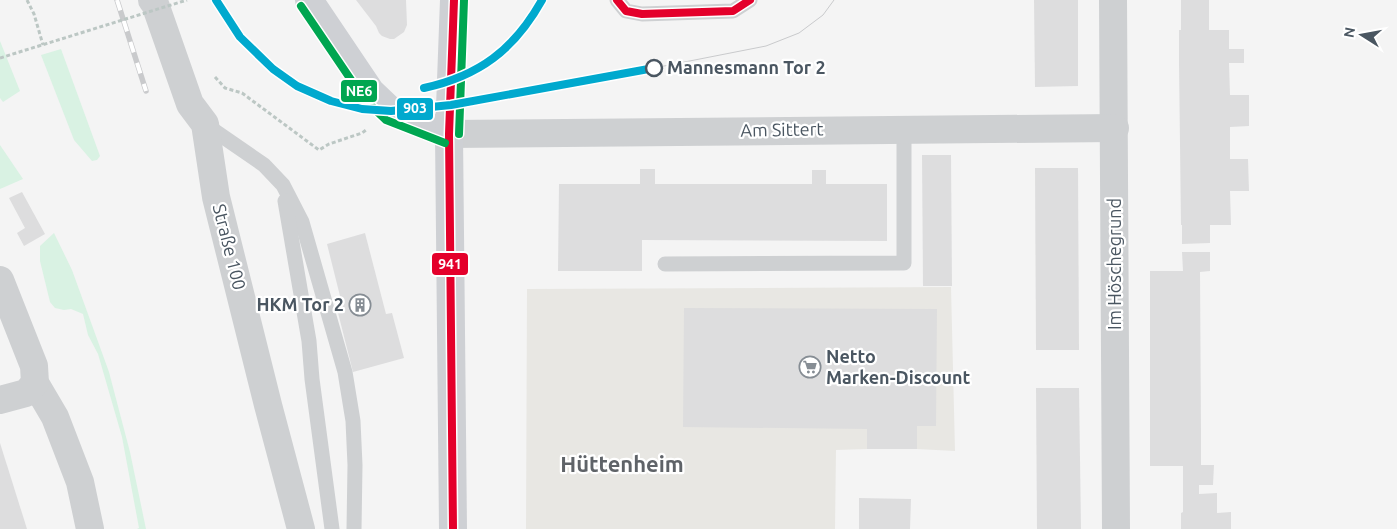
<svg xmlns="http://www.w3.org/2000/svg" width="1397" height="529" viewBox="0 0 1397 529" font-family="Ubuntu,sans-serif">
	<rect width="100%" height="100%" fill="#f4f4f4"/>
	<path fill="#e8e7e3" d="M951 287 955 451 917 449H867L836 450 835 529H526L527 289Z"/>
	<g fill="#d9f2e3">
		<path d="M0 41 20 91 3 102 0 98Z"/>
		<path d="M61 49 100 156 97 160 92 161 74 140 41 55Z"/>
		<path d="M0 145 23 179 0 189Z"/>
		<path d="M54 233 72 270 109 372 130 452 146 529H137L139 528 122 437 98 354 88 335 83 314 71 309 64 310 55 308 50 302 40 261V246Z"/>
	</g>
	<g fill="#ddddde">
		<path d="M356 0H406L407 25 404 32 394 39H390L382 36 379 33 376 26Z"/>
		<path d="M1034 0H1078V86L1035 87Z"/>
		<path d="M1181 0H1209V30H1229V49H1244V63H1229L1230 95H1249V126L1230 127V159H1248L1249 191H1230L1231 225H1210V243L1182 244V225H1181L1179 63V30H1181Z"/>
		<path d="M922 155H951L952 286H923Z"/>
		<path d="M1035 168H1078L1079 350H1036Z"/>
		<path d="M640 169H655V184H812V170H826V184H887V241L642 240V271H558L559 184H640Z"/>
		<path d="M22 192 45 234 24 246 17 233 25 228 9 198Z"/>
		<path d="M365 233 386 314 392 313 404 358 353 372 334 297 340 296 327 244Z"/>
		<path d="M1182 252H1210V271L1200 272 1201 433V465H1214L1213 485H1199V494L1217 493V513L1231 512V529H1181V513L1183 512V466H1150V271H1183Z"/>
		<path d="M684 308 937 309 936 426H917V449H867V429L683 427Z"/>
		<path d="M1036 388H1079L1081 529H1037Z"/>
		<path d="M0 443 27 529H0Z"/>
		<path d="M859 498 911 499 910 529H859Z"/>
	</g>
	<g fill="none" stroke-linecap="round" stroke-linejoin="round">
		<g stroke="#bcc7c4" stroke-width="3" stroke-dasharray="4 2.5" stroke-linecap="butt">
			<path d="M27 0 34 14 43 45"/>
			<path d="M215 77 225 88 242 93 319 150 329 144 362 133 366 130"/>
		</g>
		<g stroke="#ced0d2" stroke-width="15">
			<path d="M617 0 626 11 642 14 733 11 750 0"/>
			<path d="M206 125 264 165 283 185 302 222 345 372 353 421 355 465 354 529"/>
			<path d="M285 201 309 341 312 379 332 529"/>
			<path d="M665 264 904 263V129"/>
		</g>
		<g stroke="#ced0d2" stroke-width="28">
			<path d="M152 0 155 4 190 104 205 124 216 197 268 405 301 529"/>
			<path d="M1113 0 1116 529"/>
			<path d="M449 134 1115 128"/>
			<path d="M0 280 34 366 35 383 55 417 80 482 90 529"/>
			<path d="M0 400 26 393 35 383"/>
		</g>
		<g stroke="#ced0d4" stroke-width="28">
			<path d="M309 0 371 92 391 111 449 134"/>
			<path d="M453 529 449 134 454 0"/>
		</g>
		<path stroke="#c9cacc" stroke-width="1" d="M654 68 766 46 799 33 823 15 834 0"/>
		<g stroke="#c9cacc" stroke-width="5.5">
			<path id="rail" d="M117 0 146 91"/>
		</g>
		<use href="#rail" stroke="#fff" stroke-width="4" stroke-dasharray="11" stroke-linecap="butt"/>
		<path stroke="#bcc7c4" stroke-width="3" stroke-dasharray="4 2.5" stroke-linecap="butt" d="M0 58 187 0"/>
		<g stroke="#fff" stroke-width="11">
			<g id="bus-1">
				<path d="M617 0 626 11 642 14 733 11 750 0"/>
				<path d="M453 529 449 134 454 0"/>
			</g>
		</g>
		<g stroke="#fff" stroke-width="11">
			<g id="bus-2">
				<path d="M301 6 364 99 386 120 445 143"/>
				<path d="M459 134 464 0"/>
			</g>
		</g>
		<use href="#bus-1" stroke="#e4002b" stroke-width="8"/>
		<use href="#bus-2" stroke="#00a651" stroke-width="8"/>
		<g stroke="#fff" stroke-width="11">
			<g id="tram-1">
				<path d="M216 0 240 37 273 69 297 86 331 101 362 109 391 111 451 105 654 68"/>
				<path d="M424 88C479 76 514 50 542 0"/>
			</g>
		</g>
		<use href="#tram-1" stroke="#00a9ce" stroke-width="8"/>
	</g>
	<defs>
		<g id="building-ring" transform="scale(1.125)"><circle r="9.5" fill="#fff" stroke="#868d94" stroke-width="1.5"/><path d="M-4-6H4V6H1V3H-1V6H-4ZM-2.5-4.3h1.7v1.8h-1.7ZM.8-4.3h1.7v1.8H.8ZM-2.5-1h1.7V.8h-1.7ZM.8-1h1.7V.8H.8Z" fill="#868d94"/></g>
		<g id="supermarket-ring" transform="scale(1.125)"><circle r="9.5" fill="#fff" stroke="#868d94" stroke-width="1.5"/><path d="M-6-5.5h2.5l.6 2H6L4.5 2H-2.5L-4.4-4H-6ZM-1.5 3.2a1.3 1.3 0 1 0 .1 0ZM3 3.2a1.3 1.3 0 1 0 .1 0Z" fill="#868d94"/></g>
	</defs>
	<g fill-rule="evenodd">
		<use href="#building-ring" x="360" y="305"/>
		<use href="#supermarket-ring" x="810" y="367"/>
	</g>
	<circle fill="#fff" stroke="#4a5661" stroke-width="2.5" cx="654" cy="68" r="8"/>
	<g text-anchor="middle" stroke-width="4.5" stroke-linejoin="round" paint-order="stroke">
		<g font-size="18" font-weight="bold" fill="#4a5661" stroke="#fff" text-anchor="start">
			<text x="667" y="74">Mannesmann Tor 2</text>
		</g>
		<g font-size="18" fill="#4a5661" stroke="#fff">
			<text transform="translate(782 130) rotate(-1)" y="6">Am Sittert</text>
			<text transform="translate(229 247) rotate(76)" y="6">Straße 100</text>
			<text transform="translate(1115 264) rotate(-90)" y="6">Im Höschegrund</text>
		</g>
		<g font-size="18" font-weight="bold" fill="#4a5661" stroke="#fff" text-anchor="end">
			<text x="344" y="311">HKM Tor 2</text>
			<text x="826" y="363" text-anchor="start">Netto<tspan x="826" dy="21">Marken-Discount</tspan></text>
		</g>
		<g font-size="22" font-weight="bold" fill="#5f6368" stroke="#fff">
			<text x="622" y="472">Hüttenheim</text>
		</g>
	</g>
	<g stroke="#fff" stroke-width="2">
		<rect x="340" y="79" width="38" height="24" rx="5" fill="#00a651"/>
		<rect x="396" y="97" width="38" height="24" rx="5" fill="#00a9ce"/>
		<rect x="431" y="252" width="38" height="24" rx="5" fill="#e4002b"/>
	</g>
	<g font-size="14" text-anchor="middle" font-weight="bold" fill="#fff">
		<text x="359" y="96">NE6</text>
		<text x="415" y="113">903</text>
		<text x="450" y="269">941</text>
	</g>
	<g transform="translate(1362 35) rotate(281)" stroke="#ffffff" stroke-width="4" paint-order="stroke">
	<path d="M0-4L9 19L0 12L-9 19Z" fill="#4a5661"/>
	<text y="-8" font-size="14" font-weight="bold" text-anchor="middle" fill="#4a5661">N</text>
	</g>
</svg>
